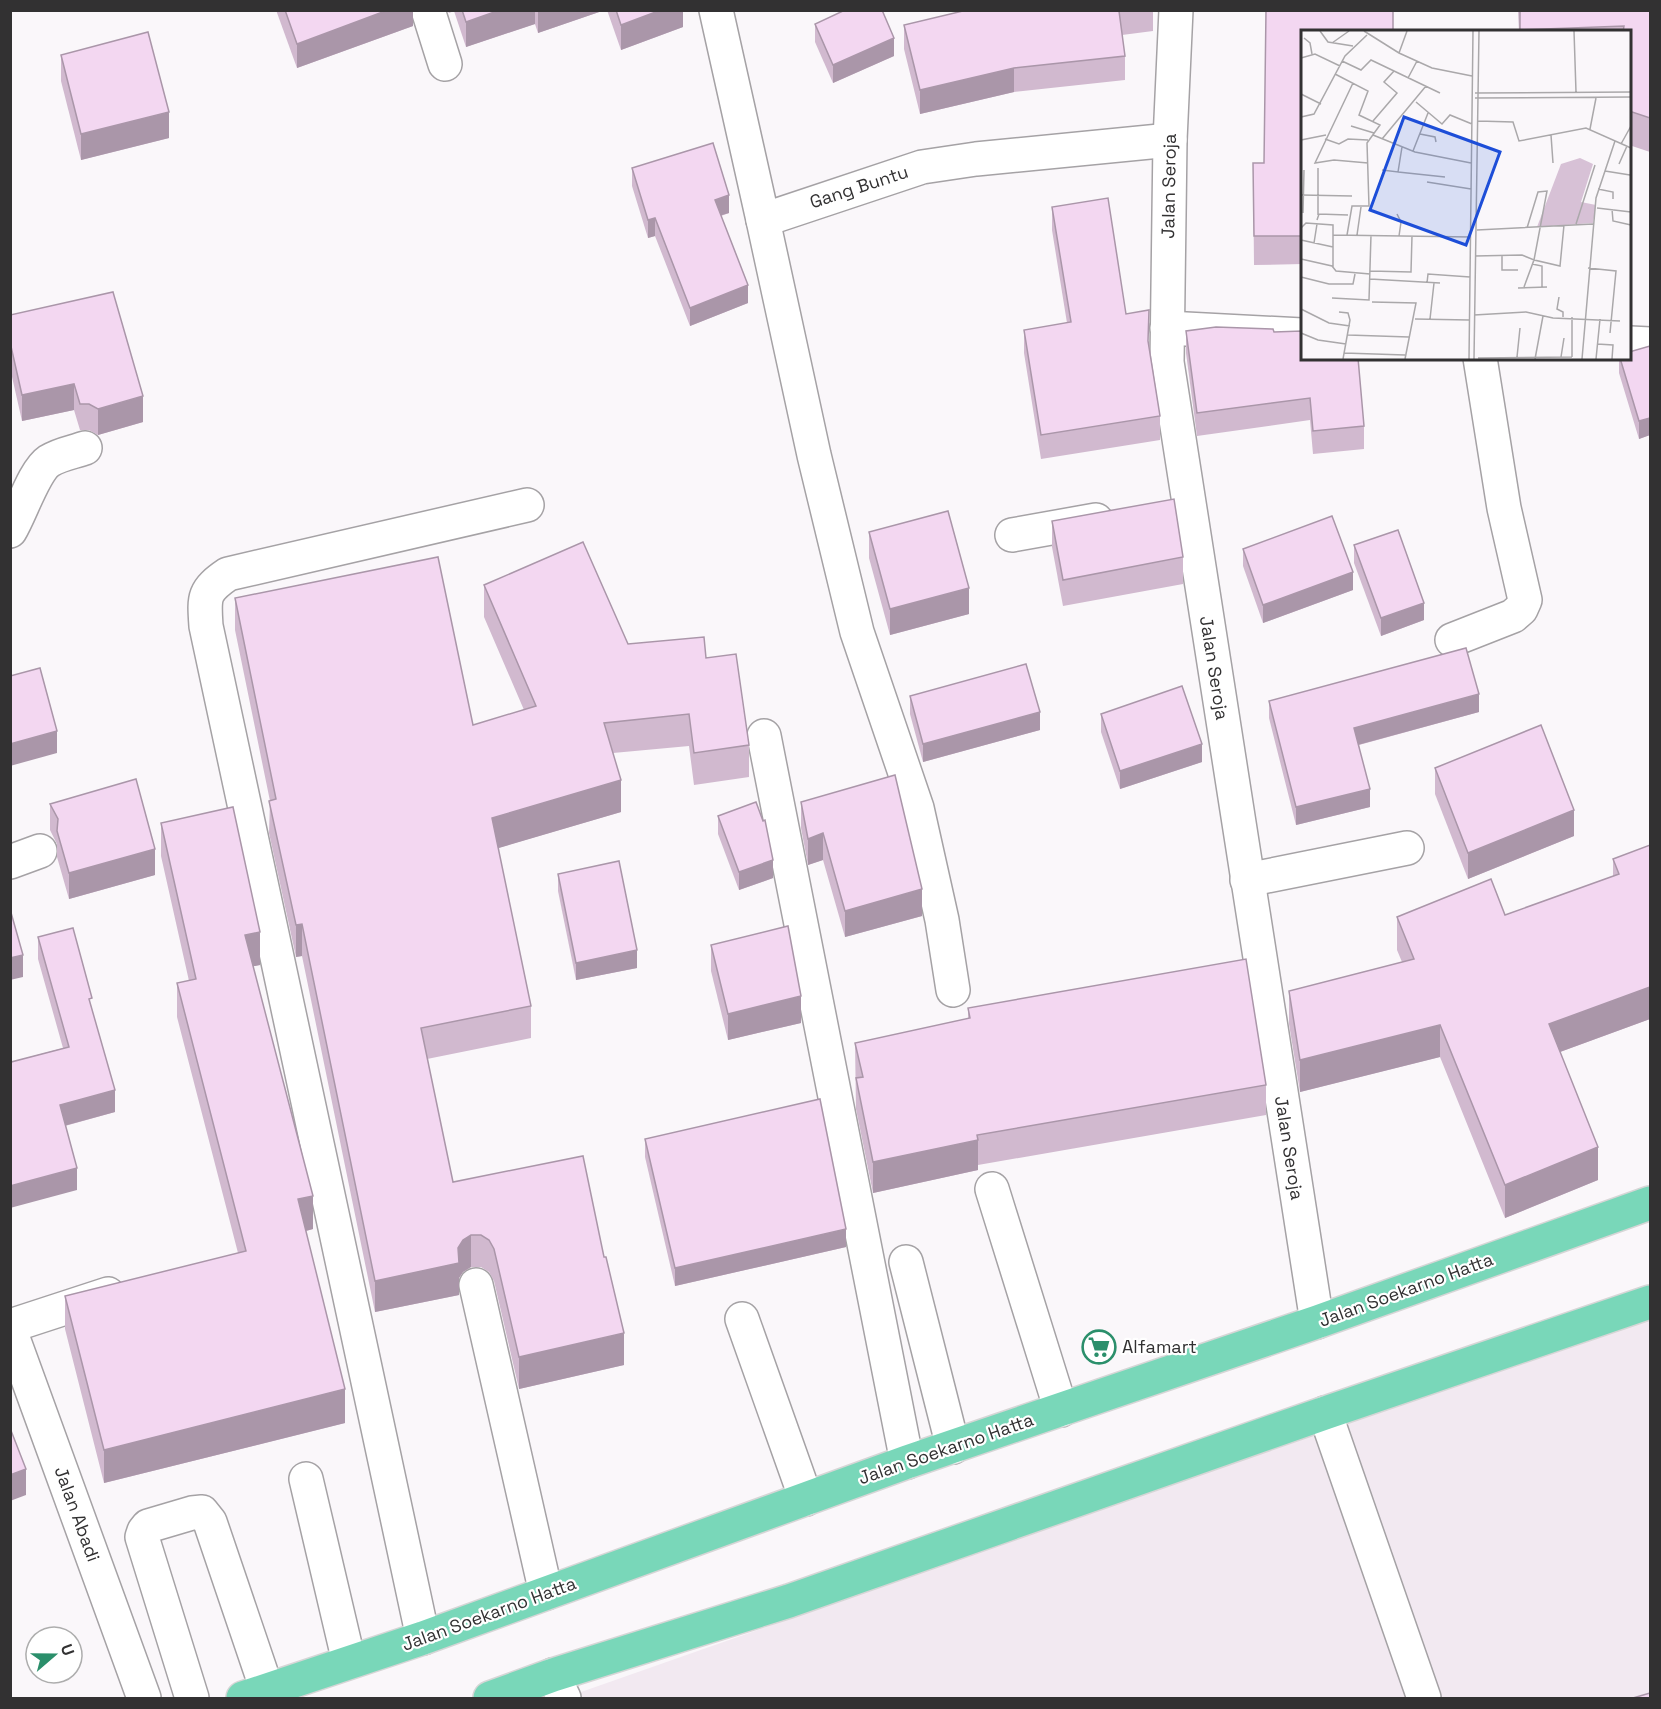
<svg xmlns="http://www.w3.org/2000/svg" width="1661" height="1709" viewBox="0 0 1661 1709" font-family="'Space Grotesk',sans-serif">
	<rect width="100%" height="100%" fill="#faf7fa"/>
	<path fill="#f2e9f1" d="M1650 1317V1698H564Z"/>
	<g fill="none" stroke-linecap="round" stroke-linejoin="round">
		<g stroke="#a5a2a5" stroke-width="36">
			<g id="minor">
				<path d="M428 10 445 64"/>
				<path d="M716 10 763 220 922 167 976 159 1170 140"/>
				<path d="M1176 10 1170 140 1167 362 1317 1322"/>
				<path d="M763 220 814 455 857 632 917 808 942 920 953 990"/>
				<path d="M1167 328 1302 335"/>
				<path d="M1630 343 1650 344"/>
				<path d="M10 531C21 513 34 471 49 461 60 454 74 452 85 448"/>
				<path d="M1012 535 1096 520"/>
				<path d="M1452 640 1513 616 1521 609 1525 600 1504 508 1480 358"/>
				<path d="M764 736 907 1462"/>
				<path d="M10 862 40 851"/>
				<path d="M1247 880 1407 848"/>
				<path d="M992 1189 1061 1410"/>
				<path d="M906 1262 953 1447"/>
				<path d="M476 1285 546 1593"/>
				<path d="M742 1319 806 1499"/>
				<path d="M10 1326 108 1294"/>
				<path d="M10 1330 144 1698"/>
				<path d="M1325 1413 1424 1698"/>
				<path d="M306 1479 349 1662"/>
				<path d="M423 1638 206 626C204 597 203 591 228 574L527 505"/>
				<path d="M553 1675 564 1698"/>
				<path d="M192 1698 142 1537 144 1531 148 1526 192 1513 202 1512 210 1522 267 1690"/>
			</g>
		</g>
		<g stroke="#d6d6d6" stroke-width="36">
			<g id="major">
				<path d="M243 1698 423 1638 907 1462 1317 1322 1650 1203"/>
				<path d="M490 1698 553 1675 789 1601 1325 1413 1650 1302"/>
			</g>
		</g>
		<use href="#minor" stroke="#fff" stroke-width="33"/>
		<use href="#major" stroke="#79d7b9" stroke-width="33"/>
	</g>
	<g fill="#d1b9cf">
		<path d="M276 10H413V26L297 68Z"/>
		<path d="M447 10H605L538 33 535 24 466 47 454 11 449 13Z"/>
		<path d="M607 10H683V27L621 50Z"/>
		<path d="M967 10H1153V31L1122 35 1125 56V80L1014 92 920 114 904 49V25Z"/>
		<path d="M1518 10H1650V152L1629 145V32H1519Z"/>
		<path d="M815 24 894 56 833 83 815 42Z"/>
		<path d="M1302 32V264L1254 265 1253 163H1264Z"/>
		<path d="M61 55 169 138 81 160 61 81Z"/>
		<path d="M632 168 729 213 721 216 748 303 690 326 655 236 648 238 632 186Z"/>
		<path d="M1052 207 1126 314 1149 342 1160 416V440L1041 459 1024 353V330L1067 323 1052 230Z"/>
		<path d="M10 315 143 422 98 435 89 430H80L74 410 22 421 10 368Z"/>
		<path d="M1186 331 1274 332 1364 426V449L1313 454 1310 420 1197 436 1186 353Z"/>
		<path d="M1650 346V435L1639 439 1619 373V358H1629Z"/>
		<path d="M1052 521 1183 557V584L1063 606 1052 547Z"/>
		<path d="M869 532 969 614 890 635 869 558Z"/>
		<path d="M1354 545 1424 620 1381 636 1354 563Z"/>
		<path d="M1243 549 1353 590 1263 623 1243 566Z"/>
		<path d="M484 585 628 644 706 658 749 745V777L694 785 689 746 613 753 621 812 498 848 531 1006V1038L427 1059 453 1182 624 1365 519 1389 494 1281 489 1272 481 1267H471L463 1272 459 1278V1295L375 1312 302 956 296 957 269 833 270 801 235 630V598L473 725 524 710 484 617Z"/>
		<path d="M910 696 1040 730 923 762 910 714Z"/>
		<path d="M1269 701 1479 712 1359 745 1370 807 1296 825 1269 718Z"/>
		<path d="M1101 714 1202 762 1120 789 1101 732Z"/>
		<path d="M1435 768 1574 836 1468 879 1435 794Z"/>
		<path d="M801 802 922 916 845 937 823 860 808 865 801 828Z"/>
		<path d="M50 804 155 875 69 899 57 857V844L50 830Z"/>
		<path d="M718 816 773 878 739 890 718 834Z"/>
		<path d="M161 823 260 965 253 966 313 1229 306 1231 345 1423 104 1483 65 1329V1296L238 1253 177 1017V983L189 981 161 856Z"/>
		<path d="M1650 845V1019L1560 1052 1598 1180 1505 1218 1440 1057 1300 1092 1289 1024V991L1402 962 1397 950V917L1505 915 1613 876V859Z"/>
		<path d="M558 874 637 968 576 980 558 891Z"/>
		<path d="M38 937 92 1009 115 1112 65 1126 77 1190 11 1062 63 1048 38 959Z"/>
		<path d="M711 945 801 1023 728 1040 711 971Z"/>
		<path d="M968 1008 1266 1085V1115L978 1165V1170L873 1193 856 1109 855 1043 968 1019Z"/>
		<path d="M645 1139 846 1247 675 1286 645 1157Z"/>
	</g>
	<g fill="#aa96a9">
		<path d="M388 10H413V26L297 68V44Z"/>
		<path d="M500 10H535V24L466 47V22Z"/>
		<path d="M538 10H605L538 33Z"/>
		<path d="M661 10H683V27L621 50V25Z"/>
		<path d="M894 38V56L833 83V65Z"/>
		<path d="M1014 68V92L920 114V90Z"/>
		<path d="M169 112V138L81 160V134Z"/>
		<path d="M729 195V213L715 217V200Z"/>
		<path d="M655 218V236L648 238V220Z"/>
		<path d="M748 285V303L690 326V308Z"/>
		<path d="M74 384V410L22 421V395Z"/>
		<path d="M143 396V422L98 435V409Z"/>
		<path d="M1650 418V435L1639 439V421Z"/>
		<path d="M1353 572V590L1263 623V605Z"/>
		<path d="M969 588V614L890 635V609Z"/>
		<path d="M1424 603V620L1381 636V618Z"/>
		<path d="M1479 694V712L1354 746V728Z"/>
		<path d="M1040 712V730L923 762V744Z"/>
		<path d="M57 731V753L10 766V744Z"/>
		<path d="M1202 744V762L1120 789V771Z"/>
		<path d="M621 780V812L492 850V818Z"/>
		<path d="M1370 789V807L1296 825V807Z"/>
		<rect x="10" y="804" width="2" height="22"/>
		<path d="M1574 810V836L1468 879V853Z"/>
		<path d="M823 833V860L808 865V839Z"/>
		<path d="M155 849V875L69 899V873Z"/>
		<path d="M773 860V878L739 890V872Z"/>
		<path d="M922 889V916L845 937V911Z"/>
		<path d="M302 924V956L296 957V925Z"/>
		<path d="M260 932V965L245 968V935Z"/>
		<path d="M637 950V968L576 980V963Z"/>
		<path d="M23 955V977L10 980V958Z"/>
		<path d="M1650 987V1019L1549 1056V1024Z"/>
		<path d="M801 996V1023L728 1040V1014Z"/>
		<path d="M1440 1025V1057L1300 1092V1060Z"/>
		<path d="M115 1090V1112L60 1127V1105Z"/>
		<path d="M978 1140V1170L873 1193V1162Z"/>
		<path d="M1598 1147V1180L1505 1218V1185Z"/>
		<path d="M77 1168V1190L10 1208V1186Z"/>
		<path d="M313 1196V1229L298 1233V1199Z"/>
		<path d="M846 1229V1247L675 1286V1268Z"/>
		<path d="M471 1235V1267L463 1272 459 1278V1295L375 1312V1281L458 1248 463 1240Z"/>
		<path d="M624 1333V1365L519 1389V1357Z"/>
		<path d="M345 1389V1423L104 1483V1450Z"/>
		<path d="M26 1469V1495L10 1501V1475Z"/>
	</g>
	<g fill="#f3d7f1" stroke="#aa96a9" stroke-width="1.5">
		<path d="M285 10H388L297 44Z"/>
		<path d="M462 10H500L466 22Z"/>
		<path d="M616 10H661L621 25Z"/>
		<path d="M845 10H882L894 38 833 65 815 24Z"/>
		<path d="M967 10H1124L1119 11 1125 56 1014 68 920 90 904 25Z"/>
		<path d="M1266 10H1393V32H1302V236H1254L1253 163H1264Z"/>
		<path d="M1520 10H1650V118L1629 111V32H1623L1624 26 1520 30Z"/>
		<path d="M148 32 169 112 81 134 61 55Z"/>
		<path d="M713 143 729 195 715 200 748 285 690 308 655 218 648 220 632 168Z"/>
		<path d="M1108 198 1126 314 1149 310 1148 341 1160 416 1041 435 1024 330 1071 322 1052 207Z"/>
		<path d="M113 292 143 396 98 409 89 404H80L74 384 22 395 10 342V315Z"/>
		<path d="M1216 327 1273 329 1274 332 1302 331V358H1358L1364 426 1313 431 1310 398 1197 413 1186 331Z"/>
		<path d="M1650 346V418L1639 421 1620 358H1629V352Z"/>
		<path d="M1174 499 1183 557 1063 580 1052 521Z"/>
		<path d="M948 511 969 588 890 609 869 532Z"/>
		<path d="M1332 516 1353 572 1263 605 1243 549Z"/>
		<path d="M1398 530 1424 603 1381 618 1354 545Z"/>
		<path d="M583 542 628 644 704 637 706 658 736 654 749 745 694 753 689 714 604 723 621 780 492 818 531 1006 421 1028 453 1182 583 1156 604 1257H606L624 1333 519 1357 494 1249 489 1240 481 1235H471L463 1240 458 1248 459 1263 375 1281 302 924 296 925 269 801 276 799 235 598 438 557 473 725 536 706 484 585Z"/>
		<path d="M1466 648 1479 694 1354 728 1370 789 1296 807 1269 701Z"/>
		<path d="M1026 664 1040 712 923 744 910 696Z"/>
		<path d="M40 668 57 731 10 744V676Z"/>
		<path d="M1182 686 1202 744 1120 771 1101 714Z"/>
		<path d="M1541 725 1574 810 1468 853 1435 768Z"/>
		<path d="M895 775 922 889 845 911 823 833 808 839 801 802Z"/>
		<path d="M136 779 155 849 69 873 57 831 58 819 50 804Z"/>
		<path d="M756 802 763 821 765 820 773 860 739 872 718 816Z"/>
		<path d="M233 807 260 932 245 935 313 1196 298 1199 345 1389 104 1450 65 1296 246 1251 177 983 196 979 161 823Z"/>
		<path d="M1650 845V987L1549 1024 1598 1147 1505 1185 1440 1025 1300 1060 1289 991 1414 959 1397 917 1491 879 1505 915 1619 874 1613 859Z"/>
		<path d="M619 861 637 950 576 963 558 874Z"/>
		<path d="M10 909 23 955 10 958Z"/>
		<path d="M788 926 801 996 728 1014 711 945Z"/>
		<path d="M73 928 92 998 89 999 115 1090 60 1105 77 1168 10 1186V1060L11 1062 69 1047 38 937Z"/>
		<path d="M1246 959 1266 1085 977 1135 978 1140 873 1162 856 1078 863 1077 855 1043 970 1018 968 1008Z"/>
		<path d="M820 1099 846 1229 675 1268 645 1139Z"/>
		<path d="M10 1428 26 1469 10 1475Z"/>
		<path d="M1650 1693V1698H1633Z"/>
	</g>
	<defs>
		<g id="supermarket-ring" transform="scale(1.725)"><circle r="9.5" fill="#fff" stroke="#2b8f6b" stroke-width="1.5"/><path d="M-6-5.5h2.5l.6 2H6L4.5 2H-2.5L-4.4-4H-6ZM-1.5 3.2a1.3 1.3 0 1 0 .1 0ZM3 3.2a1.3 1.3 0 1 0 .1 0Z" fill="#2b8f6b"/></g>
	</defs>
	<g fill-rule="evenodd">
		<use href="#supermarket-ring" x="1099" y="1347"/>
	</g>
	<g text-anchor="middle" stroke-width="4.5" stroke-linejoin="round" paint-order="stroke">
		<g font-size="18" fill="#323132" stroke="#fff">
			<text transform="translate(1169 186) rotate(-89)" y="6">Jalan Seroja</text>
			<text transform="translate(859 187) rotate(-18)" y="6">Gang Buntu</text>
			<text transform="translate(1214 668) rotate(81)" y="6">Jalan Seroja</text>
			<text transform="translate(1289 1148) rotate(81)" y="6">Jalan Seroja</text>
			<text transform="translate(1406 1290) rotate(-20)" y="6">Jalan Soekarno Hatta</text>
			<text transform="translate(946 1449) rotate(-19)" y="6">Jalan Soekarno Hatta</text>
			<text transform="translate(77 1514) rotate(70)" y="6">Jalan Abadi</text>
			<text transform="translate(489 1614) rotate(-20)" y="6">Jalan Soekarno Hatta</text>
		</g>
		<g font-size="18" fill="#323132" stroke="#fff" text-anchor="start">
			<text x="1122" y="1353">Alfamart</text>
		</g>
	</g>
	<g transform="translate(1301 30)">
		<rect width="330" height="330" fill="#faf7fa"/>
		<path d="M279 128 292 134 280 172 295 175 292 193 236 197 260 134Z" fill="#d7c1d6"/>
		<path fill="none" stroke="#aaa8aa" stroke-width="1.5" d="M19 1 27 12 52 16M63 1 98 23 131 38 171 46M273 1 275 62M3 8 9 13 11 24M31 13 48 1M98 23 106 1M0 28 14 24 39 36M41 31 60 40 70 30 139 63M34 44 67 61 58 85 79 95 66 113 68 176H51L46 205M107 48 116 31M52 53 14 133 33 130 67 133M174 63 330 62M0 64 20 74M174 68 330 67M115 72 141 94 149 85 171 94M0 87 13 84 44 26 66 5M72 91 96 63 83 52 93 41M177 91 212 92 218 111 285 98 330 118M50 96 73 103M289 99 295 68M119 104 134 107 135 112M72 105 114 122 170 133M250 105 252 133M24 109 38 114 47 109 67 110M81 109 125 56M0 110 25 105M320 114 330 96M112 121 127 83M318 134 326 116M17 138V185M81 140 97 142 101 117M304 141 329 145M97 142 144 147M126 152 170 159M297 159 312 162V169M0 165 51 166M296 178 330 182M311 179 312 191 330 195M2 183 3 140M96 184 100 192 98 206M16 190 18 184 47 185M275 194 294 135M0 198 5 193 32 195V237M176 200 292 194M32 205 170 207M56 205 60 177M0 210 32 217M13 213 16 194M201 225V240H217M174 226 221 225 233 230 246 161 237 162 226 198M0 229 31 236 35 241 69 244M231 234 241 236V258M287 238 315 241 309 303M69 241 110 242 111 206M0 247 28 254H52L54 244M69 249 139 253M126 253 127 244 169 247M223 257 233 230 259 236 263 195M217 258 246 257M258 267 256 279 262 282V287M31 268 68 270 70 205M71 272 115 273 104 329M0 279 28 293 49 296M38 282 47 283 49 290 42 329M173 285 225 282 252 288 319 291M114 289 168 290M129 289 133 253M0 303 17 310 45 314M47 305 108 307M296 314 312 315 311 329M43 323 104 325M216 327 219 298M260 327 263 308M271 327V287M177 328 271 327M168 329 172 1M173 329 178 1M234 329 242 286M281 329 295 168 314 111M295 329 299 289"/>
		<path fill="#1d4ed8" fill-opacity="0.15" stroke="#1d4ed8" stroke-width="3" d="M103 87 199 122 165 215 69 180Z"/>
		<rect width="330" height="330" fill="none" stroke="#323132" stroke-width="3"/>
	</g>
	<rect width="1661" height="1709" fill="none" stroke="#323132" stroke-width="24"/>
	<g transform="translate(54 1655) rotate(70)"><circle r="28" fill="#ffffff" stroke="#adadad" stroke-width="1.5"/>
	<path d="M0-4.5L10 22L0 15L-10 22Z" fill="#2b8f6b"/>
	<text y="-9" font-size="16" font-weight="bold" text-anchor="middle" fill="#323132">U</text>
	</g>
</svg>
